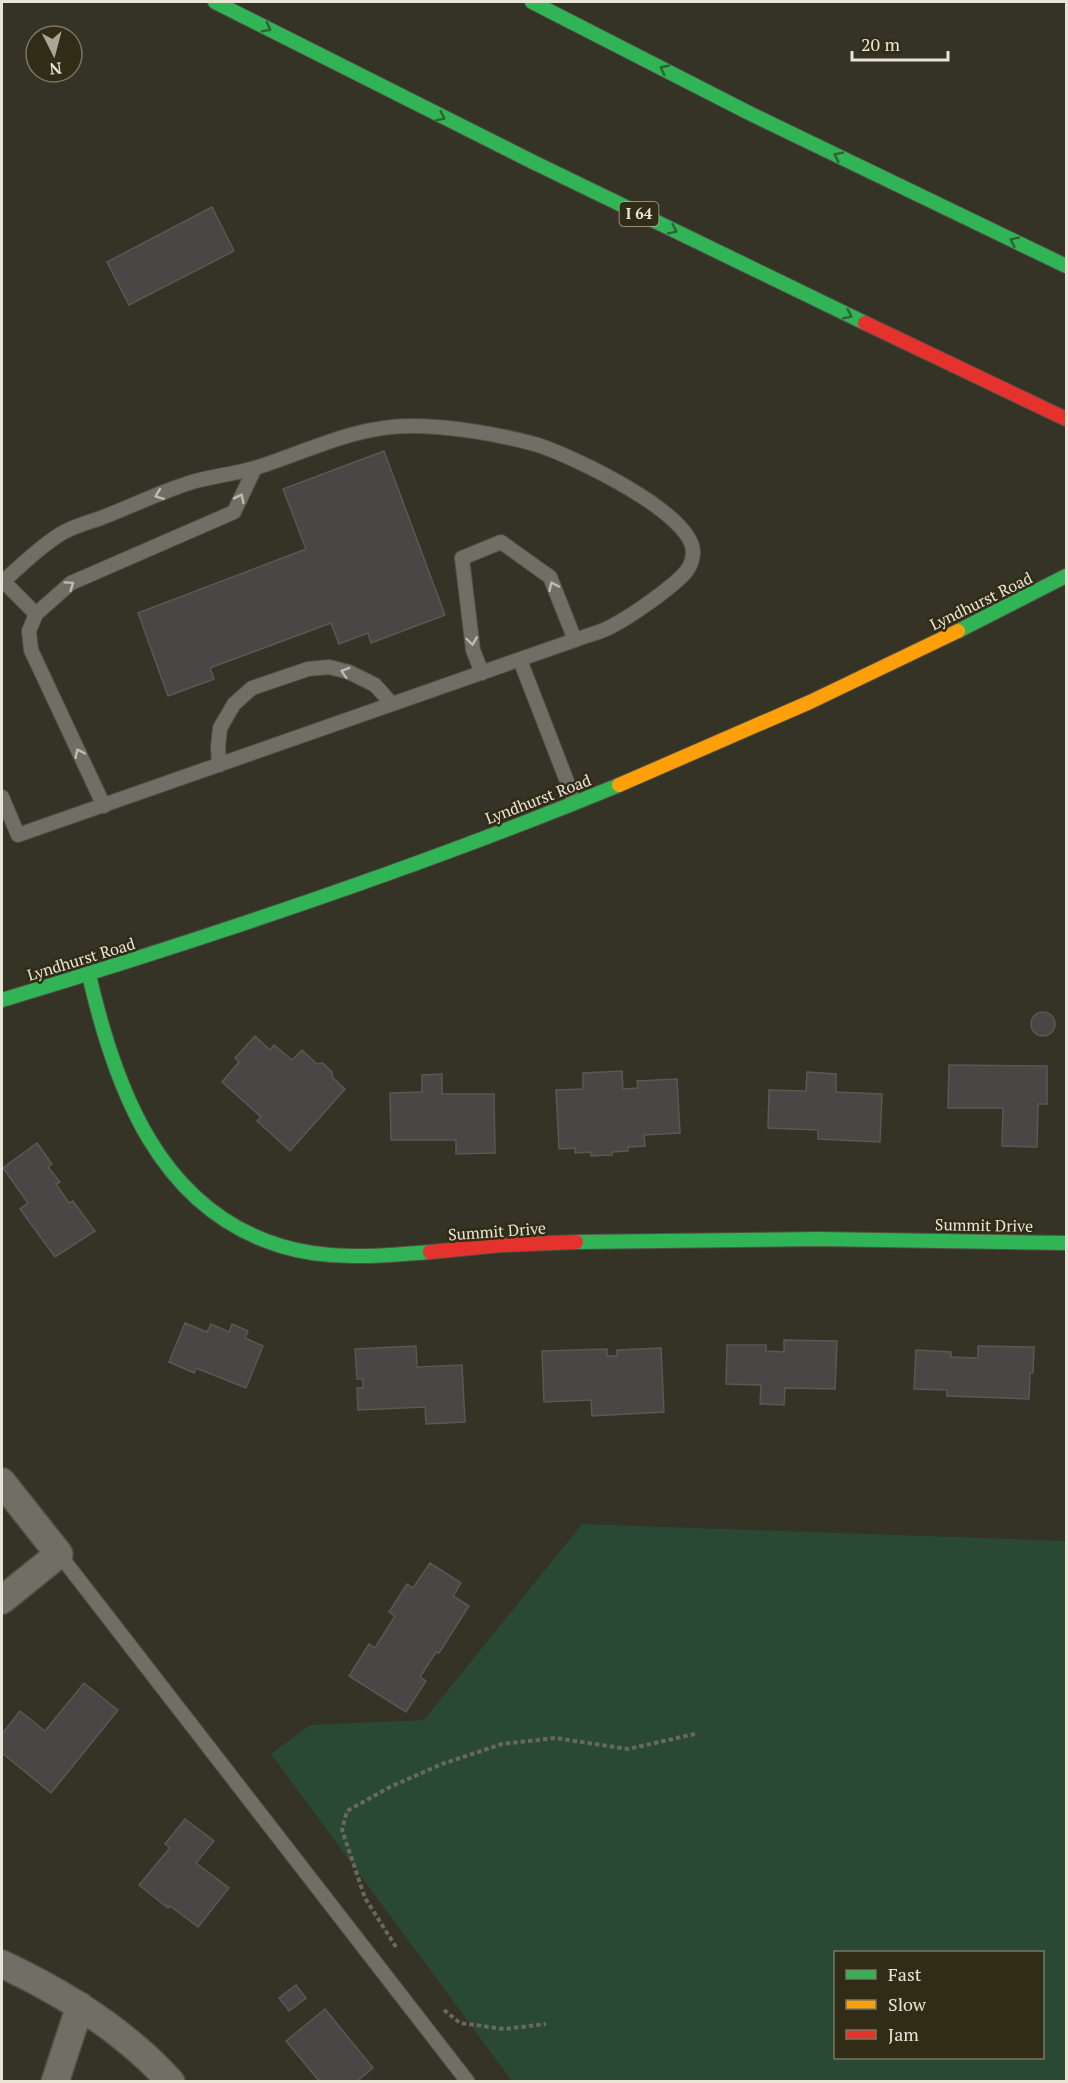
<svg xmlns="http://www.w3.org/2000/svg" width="1068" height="2083" viewBox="0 0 1068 2083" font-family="'PT Serif',serif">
	<rect width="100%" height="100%" fill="#353226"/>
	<path fill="#2a4935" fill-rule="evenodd" d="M582 1524 1066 1541V2081H512L271 1754 310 1725 424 1720ZM836 1952H1042V2058H836Z"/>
	<g fill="#4a4645" stroke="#5b5755" stroke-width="1.5">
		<path d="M212 207 234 251 129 305 107 262Z"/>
		<path d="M384 451 445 615 371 643 368 633 339 644 331 623 210 668 214 679 168 696 138 613 306 549 283 489Z"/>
		<circle cx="1043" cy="1024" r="12"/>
		<path d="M255 1036 270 1050 274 1045 292 1060 302 1050 317 1064 323 1063 332 1072 333 1078 345 1089 290 1151 257 1121 261 1117 222 1082 239 1062 235 1058Z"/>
		<path d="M949 1065 1047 1066V1104H1038L1037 1147 1002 1146 1003 1108H948Z"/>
		<path d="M622 1071 623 1089 638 1088 637 1081 677 1079 680 1133 644 1135 645 1146 628 1147V1151L612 1152V1155L591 1156V1152L575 1153V1148L559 1149 556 1090 583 1089V1073Z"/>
		<path d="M807 1072 836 1074V1092L882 1094 880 1142 818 1139V1130L768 1128 769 1090 806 1091Z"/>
		<path d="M442 1074V1094H494L495 1153 456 1154V1140H391L390 1093 422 1092V1075Z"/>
		<path d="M37 1143 52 1164 48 1167 60 1182 56 1184 69 1203 73 1201 95 1231 55 1257 20 1209 28 1203 3 1168Z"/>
		<path d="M185 1323 207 1332 211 1324 229 1332 232 1324 248 1331 245 1338 263 1346 246 1388 196 1368 194 1373 169 1362Z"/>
		<path d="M784 1340 837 1341 835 1389 785 1388 784 1405 760 1404 761 1385 726 1384 727 1345H766V1351L784 1352Z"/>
		<path d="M416 1346 417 1367 462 1365 465 1422 426 1424 425 1407 358 1410 357 1388H363V1379H357L355 1349Z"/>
		<path d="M978 1346 1034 1347 1033 1373H1030L1029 1399 947 1396V1390L914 1389 916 1350 951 1352V1357L978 1358Z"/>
		<path d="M661 1348 664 1412 592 1416 591 1400 544 1402 542 1351 607 1349V1356H617V1350Z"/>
		<path d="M430 1563 461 1583 453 1596 469 1606 439 1653 436 1652 420 1677 426 1681 406 1712 349 1676 369 1644 375 1648 395 1616 389 1612 407 1584 413 1588Z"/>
		<path d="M84 1683 118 1710 51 1793 2 1753V1734L20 1711 45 1731Z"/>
		<path d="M185 1819 214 1841 196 1863 229 1888 198 1927 170 1906 168 1908 139 1885 170 1848 165 1844Z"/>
		<path d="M296 1985 306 1998 289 2011 279 1998Z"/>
		<path d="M325 2009 373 2068 356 2082H320L286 2041Z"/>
	</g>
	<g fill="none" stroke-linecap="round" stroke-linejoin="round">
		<g stroke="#514e44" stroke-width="16">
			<g id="lane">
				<path d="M3 581 36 614"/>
				<path d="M2 582C20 567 38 548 59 535 72 526 91 522 106 516 134 505 163 491 192 482 213 476 234 474 255 468 307 452 354 426 410 426 450 426 499 434 538 445 572 456 693 513 693 552 693 558 691 564 688 569 678 584 631 616 614 625 603 632 588 635 575 640L18 835 2 797"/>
				<path d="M520 660 575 802"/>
				<path d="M482 673 473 650 462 558 501 542 550 577 575 640"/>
				<path d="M219 765 218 747 220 728 234 704 252 688 308 669 329 667 349 672 375 685 392 704"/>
				<path d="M104 806 31 650 29 631 36 614 71 583 234 512 255 468"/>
				<path d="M59 1554 468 2082"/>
			</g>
		</g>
		<g stroke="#514e44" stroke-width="30">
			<g id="street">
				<path d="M2 1482 59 1554 2 1600"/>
				<path d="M2 1964C64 1993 124 2030 171 2082"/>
				<path d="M55 2082 80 2006"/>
			</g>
		</g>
		<g stroke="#514e44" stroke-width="16">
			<g id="fast">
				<path d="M215 2 533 162 865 323"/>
				<path d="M532 2 749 113 1066 266"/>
				<path d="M958 631 1066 576"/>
				<path d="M89 975C115 1088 159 1209 281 1246 329 1261 381 1256 430 1252"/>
				<path d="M2 1000C211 937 417 868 619 785"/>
				<path d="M576 1242 818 1239 1066 1243"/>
			</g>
		</g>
		<g stroke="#514e44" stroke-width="16">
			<path id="slow" d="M619 785 810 702 958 631"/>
		</g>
		<g stroke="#514e44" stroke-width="16">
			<g id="jam">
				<path d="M865 323 1066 419"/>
				<path d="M430 1252 501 1245 576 1242"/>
			</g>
		</g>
		<g stroke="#69685e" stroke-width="4" stroke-dasharray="4.5 3" stroke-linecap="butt">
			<path d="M396 1947 365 1898 342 1830 347 1811 390 1787 442 1764 502 1744 555 1738 628 1749 695 1734"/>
			<path d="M444 2010 460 2023 504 2029 546 2024"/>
		</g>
		<use href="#lane" stroke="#706f66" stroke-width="14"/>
		<use href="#street" stroke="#706f66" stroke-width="27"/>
		<use href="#fast" stroke="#30b455" stroke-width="14"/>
		<use href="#slow" stroke="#ff9f0a" stroke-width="14"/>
		<use href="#jam" stroke="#e5322d" stroke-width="14"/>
	</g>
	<defs><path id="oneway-chevron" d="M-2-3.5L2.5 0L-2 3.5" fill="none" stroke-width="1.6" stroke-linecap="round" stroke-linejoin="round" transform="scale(1.5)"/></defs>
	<g stroke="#31622f">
		<use href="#oneway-chevron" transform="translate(267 28) rotate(27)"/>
		<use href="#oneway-chevron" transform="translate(664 69) rotate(-153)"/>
		<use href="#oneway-chevron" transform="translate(441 117) rotate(26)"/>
		<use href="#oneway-chevron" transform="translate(838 156) rotate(-154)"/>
		<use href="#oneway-chevron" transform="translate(673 230) rotate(26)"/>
		<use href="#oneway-chevron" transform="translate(1014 241) rotate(-154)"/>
		<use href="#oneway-chevron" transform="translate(848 315) rotate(26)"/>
	</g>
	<g stroke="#bebcaf">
		<use href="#oneway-chevron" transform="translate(159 495) rotate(159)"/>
		<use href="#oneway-chevron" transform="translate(240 498) rotate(-64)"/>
		<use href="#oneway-chevron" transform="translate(70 585) rotate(-35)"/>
		<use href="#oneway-chevron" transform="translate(553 586) rotate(-114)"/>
		<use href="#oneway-chevron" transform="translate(472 641) rotate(82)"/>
		<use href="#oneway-chevron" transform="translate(345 672) rotate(-163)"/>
		<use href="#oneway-chevron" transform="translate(79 753) rotate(-115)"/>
	</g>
	<g text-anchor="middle" stroke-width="5" stroke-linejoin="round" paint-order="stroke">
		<rect fill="#312c16" stroke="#b1ae9d" stroke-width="1.5" x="619.5" y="202" width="39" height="24" rx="4.5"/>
		<g font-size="15" font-weight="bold" fill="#e8e5d7">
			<text x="639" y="219">I 64</text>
		</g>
		<g font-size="16" fill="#e8e5d7" stroke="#312c16">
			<text transform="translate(981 601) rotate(-26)" y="6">Lyndhurst Road</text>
			<text transform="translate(538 799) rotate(-21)" y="6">Lyndhurst Road</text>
			<text transform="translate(81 959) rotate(-17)" y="6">Lyndhurst Road</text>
			<text transform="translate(984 1225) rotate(1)" y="6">Summit Drive</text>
			<text transform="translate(497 1231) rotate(-4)" y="6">Summit Drive</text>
		</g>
	</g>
	<rect width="1068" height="2083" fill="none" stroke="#e8e5d7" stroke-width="6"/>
	<rect x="834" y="1951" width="210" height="108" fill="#312c16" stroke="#7a7663" stroke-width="1.5"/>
	<rect x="846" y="1970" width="30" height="9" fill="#30b455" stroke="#7a7663" stroke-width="1.5"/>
	<text x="888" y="1981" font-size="18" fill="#e8e5d7">Fast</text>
	<rect x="846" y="2000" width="30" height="9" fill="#ff9f0a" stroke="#7a7663" stroke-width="1.5"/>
	<text x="888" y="2011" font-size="18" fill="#e8e5d7">Slow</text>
	<rect x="846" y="2030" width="30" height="9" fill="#e5322d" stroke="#7a7663" stroke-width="1.5"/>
	<text x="888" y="2041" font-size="18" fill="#e8e5d7">Jam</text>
	<g transform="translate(54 54) rotate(174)"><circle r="28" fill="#312c16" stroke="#7a7663" stroke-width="1.5"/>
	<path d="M0-4.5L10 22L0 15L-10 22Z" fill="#a9a699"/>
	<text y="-9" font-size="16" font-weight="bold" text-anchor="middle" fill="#e8e5d7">N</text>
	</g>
	<path d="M852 51v9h96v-9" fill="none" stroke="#e8e5d7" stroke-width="3"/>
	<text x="861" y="51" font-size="18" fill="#e8e5d7" stroke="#312c16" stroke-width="4.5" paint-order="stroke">20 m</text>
</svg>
